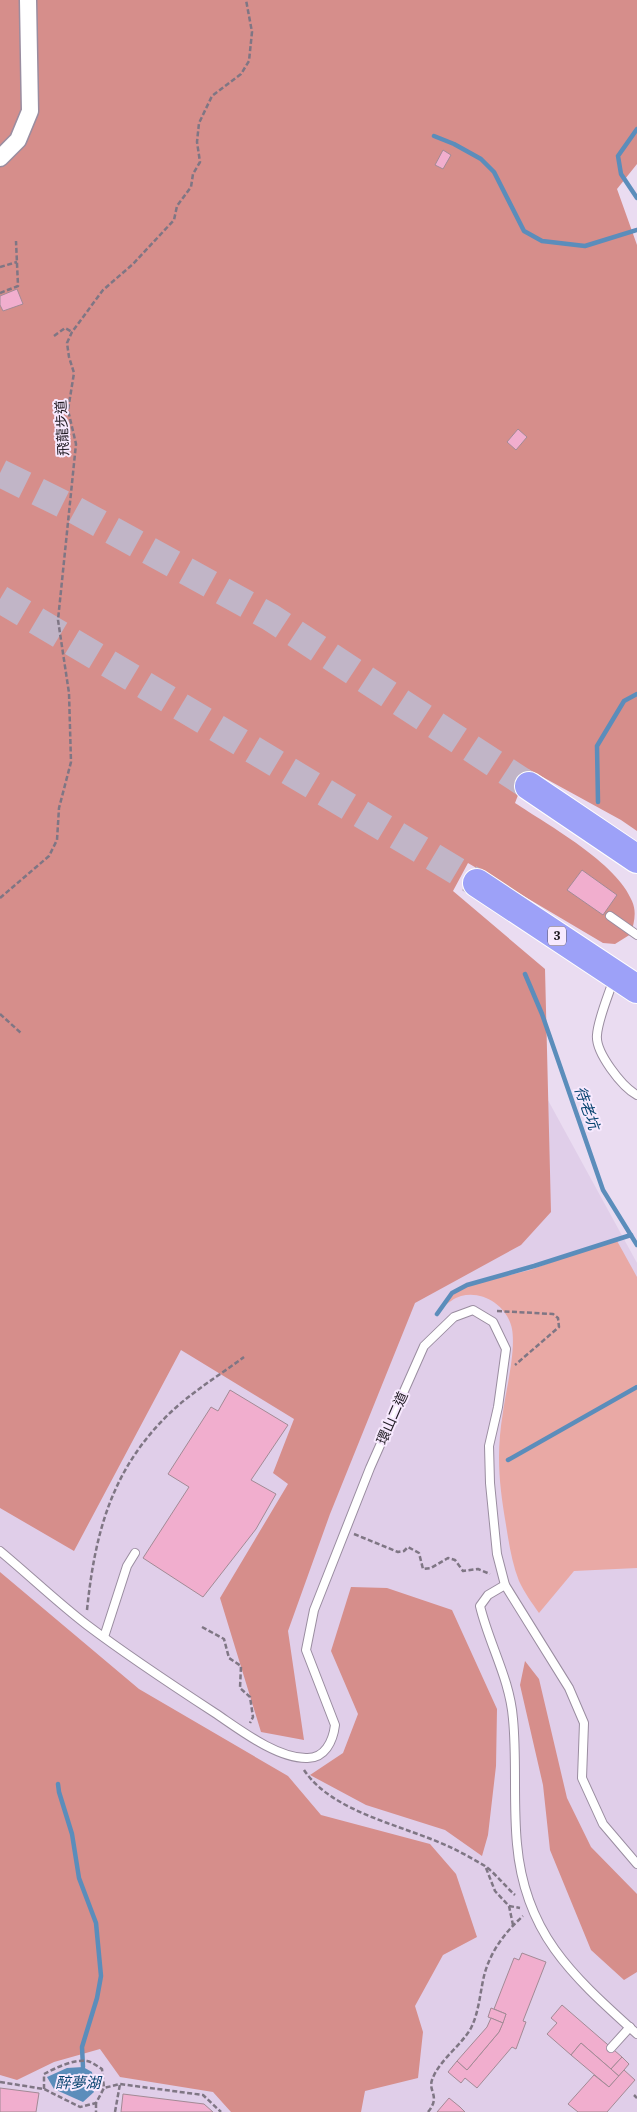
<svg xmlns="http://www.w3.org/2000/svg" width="637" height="2112" viewBox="0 0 637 2112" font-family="'IBM Plex Serif','Noto Sans TC',serif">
	<rect width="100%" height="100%" fill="#eadcf1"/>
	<path fill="#e0cee9" d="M0 317 259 675 520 1049 637 1263V2112H0Z"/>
	<path fill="#e9a9a5" d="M616 1239 637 1277V1568L574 1571 539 1613C532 1603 524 1592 519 1581 512 1563 509 1544 506 1525 499 1484 496 1454 503 1412 506 1390 516 1351 512 1329 508 1307 484 1290 461 1296 454 1298 448 1303 442 1308L456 1291 467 1286 530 1270Z"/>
	<g fill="#d68e8b">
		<path d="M0 0H637V164L617 189 637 245V831L621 820 528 769 515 803C548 825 617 863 632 901 637 912 634 923 631 934L615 944 603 943 468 863 453 891 545 969 551 1212 521 1245 415 1303 330 1514 288 1631 304 1740 261 1732 220 1598 288 1484 273 1473 294 1419 181 1350 74 1551 0 1508Z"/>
		<path d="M0 1572 139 1689 288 1776 321 1815 430 1844 456 1874 477 1937 443 1955 415 2006 423 2032 418 2078 365 2091 361 2112H231L213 2092 120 2077 100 2049 54 2062 17 2080 0 2075Z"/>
		<path d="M351 1587 387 1588 452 1610 497 1709 496 1766 488 1835 482 1856 445 1830 366 1805 310 1775 343 1753 358 1714 331 1651Z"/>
		<path d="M525 1661 539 1679 567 1798 591 1847 637 1894V1972L624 1980 591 1950 550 1850 543 1785 520 1685Z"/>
	</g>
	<path fill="#5b8dbb" d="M83 2067 92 2072 94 2092 83 2102 54 2089 47 2077 67 2068Z"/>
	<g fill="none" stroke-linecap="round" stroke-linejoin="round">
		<g stroke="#5b8dbb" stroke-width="4.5">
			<path d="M637 129 618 156 621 174 637 198"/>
			<path d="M434 136 454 144 481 159 494 172 524 231 542 241 585 246 637 230"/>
			<path d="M598 802 597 746 624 701 637 694"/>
			<path d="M525 974 542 1014 603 1190 637 1245"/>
			<path d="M437 1314 452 1293 467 1285 534 1266 631 1235"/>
			<path d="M508 1460 637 1387"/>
			<path d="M58 1784 59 1792 72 1834 79 1878 96 1923 101 1976 97 1998 82 2047 83 2067"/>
		</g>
	</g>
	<g fill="#f1aece" stroke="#a28a95">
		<path d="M443 150 451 155 443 169 435 165Z"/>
		<path d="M17 289 23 304 3 311 0 305V296Z"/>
		<path d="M518 429 527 437 516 450 507 442Z"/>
		<path d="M582 870 617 895 603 915 567 890Z"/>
		<path d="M230 1390 288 1425 251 1480 276 1494 256 1529 203 1597 143 1558 189 1487 168 1474 211 1407 218 1411Z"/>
		<path d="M522 1953 546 1962 523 2021 526 2022 516 2049 512 2047 477 2088 465 2078 461 2083 448 2072 457 2061 467 2070 499 2032 506 2014 494 2009 514 1958 519 1960Z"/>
		<path d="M562 2005 622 2057 611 2069 581 2043 571 2055 547 2034 557 2023 551 2018Z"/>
		<path d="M491 2008 506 2014 503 2023 488 2017Z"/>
		<path d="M491 2018 503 2023 499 2032 467 2070 457 2061 487 2027Z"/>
		<path d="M581 2043 619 2076 609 2087 571 2055Z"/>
		<path d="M622 2057 629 2064 619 2076 611 2069Z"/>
		<path d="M624 2070 635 2080 607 2112H578L568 2104 594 2075 609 2087Z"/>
		<path d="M0 2088 39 2093 36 2112H0Z"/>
		<path d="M123 2094 204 2104 213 2112H121Z"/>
		<path d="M449 2098 460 2107 465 2112H437Z"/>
	</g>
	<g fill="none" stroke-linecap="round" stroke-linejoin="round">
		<g stroke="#c1b5c7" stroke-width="28" stroke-dasharray="28 14" stroke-linecap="butt">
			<path d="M0 473 75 510 270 617 529 786"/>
			<path d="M0 599 477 883"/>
		</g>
		<g stroke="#9a8da0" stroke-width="10">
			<g id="lane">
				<path d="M610 916 637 935"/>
				<path d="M614 978C609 994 598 1019 597 1035 595 1052 622 1087 637 1095"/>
				<path d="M0 1551C29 1575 57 1602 87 1625 128 1656 172 1685 215 1713 239 1729 276 1758 306 1758 325 1759 333 1741 335 1725L306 1650 314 1610 370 1468 424 1346 454 1317 473 1310 493 1322 506 1349 498 1407 489 1446 490 1483 497 1554 505 1585 569 1688 584 1723 582 1778 603 1824 637 1864"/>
				<path d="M505 1585 488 1595 480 1606C489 1644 510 1679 513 1719 517 1760 513 1803 517 1844 525 1935 574 1977 637 2034"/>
				<path d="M104 1637 127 1566 135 1553"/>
				<path d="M611 2048 630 2027"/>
			</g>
		</g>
		<g stroke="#9a8da0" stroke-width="19">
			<path id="street" d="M0 158 18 140 30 111 28 0"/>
		</g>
		<g stroke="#fff" stroke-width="30">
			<g id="highway">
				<path d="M529 786 637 859"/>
				<path d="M477 883 637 989"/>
			</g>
		</g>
		<g stroke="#7f7684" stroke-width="2.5" stroke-dasharray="5 2.5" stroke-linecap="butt">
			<path d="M0 267 17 262"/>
			<path d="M0 293 18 286 16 241"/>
			<path d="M54 336 65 328 72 332"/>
			<path d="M0 898 49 856 57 840 59 808 71 762 69 693 58 620 76 444 68 410 74 373 69 357 67 343 72 332 103 290 133 264 174 220 177 206 191 187 193 174 200 162 197 142 199 123 212 96 241 74 249 61 252 32 246 0"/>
			<path d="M0 1014 21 1033"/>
			<path d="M497 1311 553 1314 558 1318 559 1327 515 1365"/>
			<path d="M354 1534 398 1552 404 1551 408 1547 419 1553 423 1569 431 1568 448 1558 455 1560 463 1571 478 1569 490 1574"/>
			<path d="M87 1610C95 1532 112 1468 171 1412 193 1391 220 1375 244 1357"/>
			<path d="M202 1627 224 1639 229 1658 241 1666 240 1688 250 1697 253 1717 250 1723"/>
			<path d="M304 1770C333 1814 408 1826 454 1849 464 1854 475 1860 485 1866 496 1874 505 1886 515 1895"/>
			<path d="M486 1868 495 1891 509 1906 513 1925"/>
			<path d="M509 1906 520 1908"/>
			<path d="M0 2082 44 2089 80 2107 96 2103 104 2088 120 2084 203 2095 221 2112"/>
			<path d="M44 2089V2074C56 2068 73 2059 87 2061 92 2062 97 2066 102 2069L104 2088"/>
			<path d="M634 2095 637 2098"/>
			<path d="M96 2103V2112"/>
			<path d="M115 2112 120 2084"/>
			<path d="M428 2112C441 2096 428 2092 432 2080 439 2060 461 2046 471 2028 479 2012 480 1993 484 1976 490 1952 505 1932 523 1916"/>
		</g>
		<use href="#lane" stroke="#fff" stroke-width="8"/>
		<use href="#street" stroke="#fff" stroke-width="16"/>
		<use href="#highway" stroke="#9da1f8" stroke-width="28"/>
	</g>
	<g text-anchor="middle" stroke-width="4" stroke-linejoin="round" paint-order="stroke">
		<rect fill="#f7e9fe" stroke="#5f5763" stroke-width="1" x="548" y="926.5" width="18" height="19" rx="4"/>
		<g font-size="12" font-weight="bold" fill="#1e1921">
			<text x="557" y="940">3</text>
		</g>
		<g font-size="14" fill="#1e1921" stroke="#f7e9fe">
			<text transform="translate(62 428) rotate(-93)" y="5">飛龍步道</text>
			<text transform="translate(392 1418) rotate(-66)" y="5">環山二道</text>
		</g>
		<g font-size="15" font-style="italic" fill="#084470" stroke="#f7e9fe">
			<text transform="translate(587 1108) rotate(70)" y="5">待老坑</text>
			<text x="78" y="2088">醉夢湖</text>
		</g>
	</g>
</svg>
